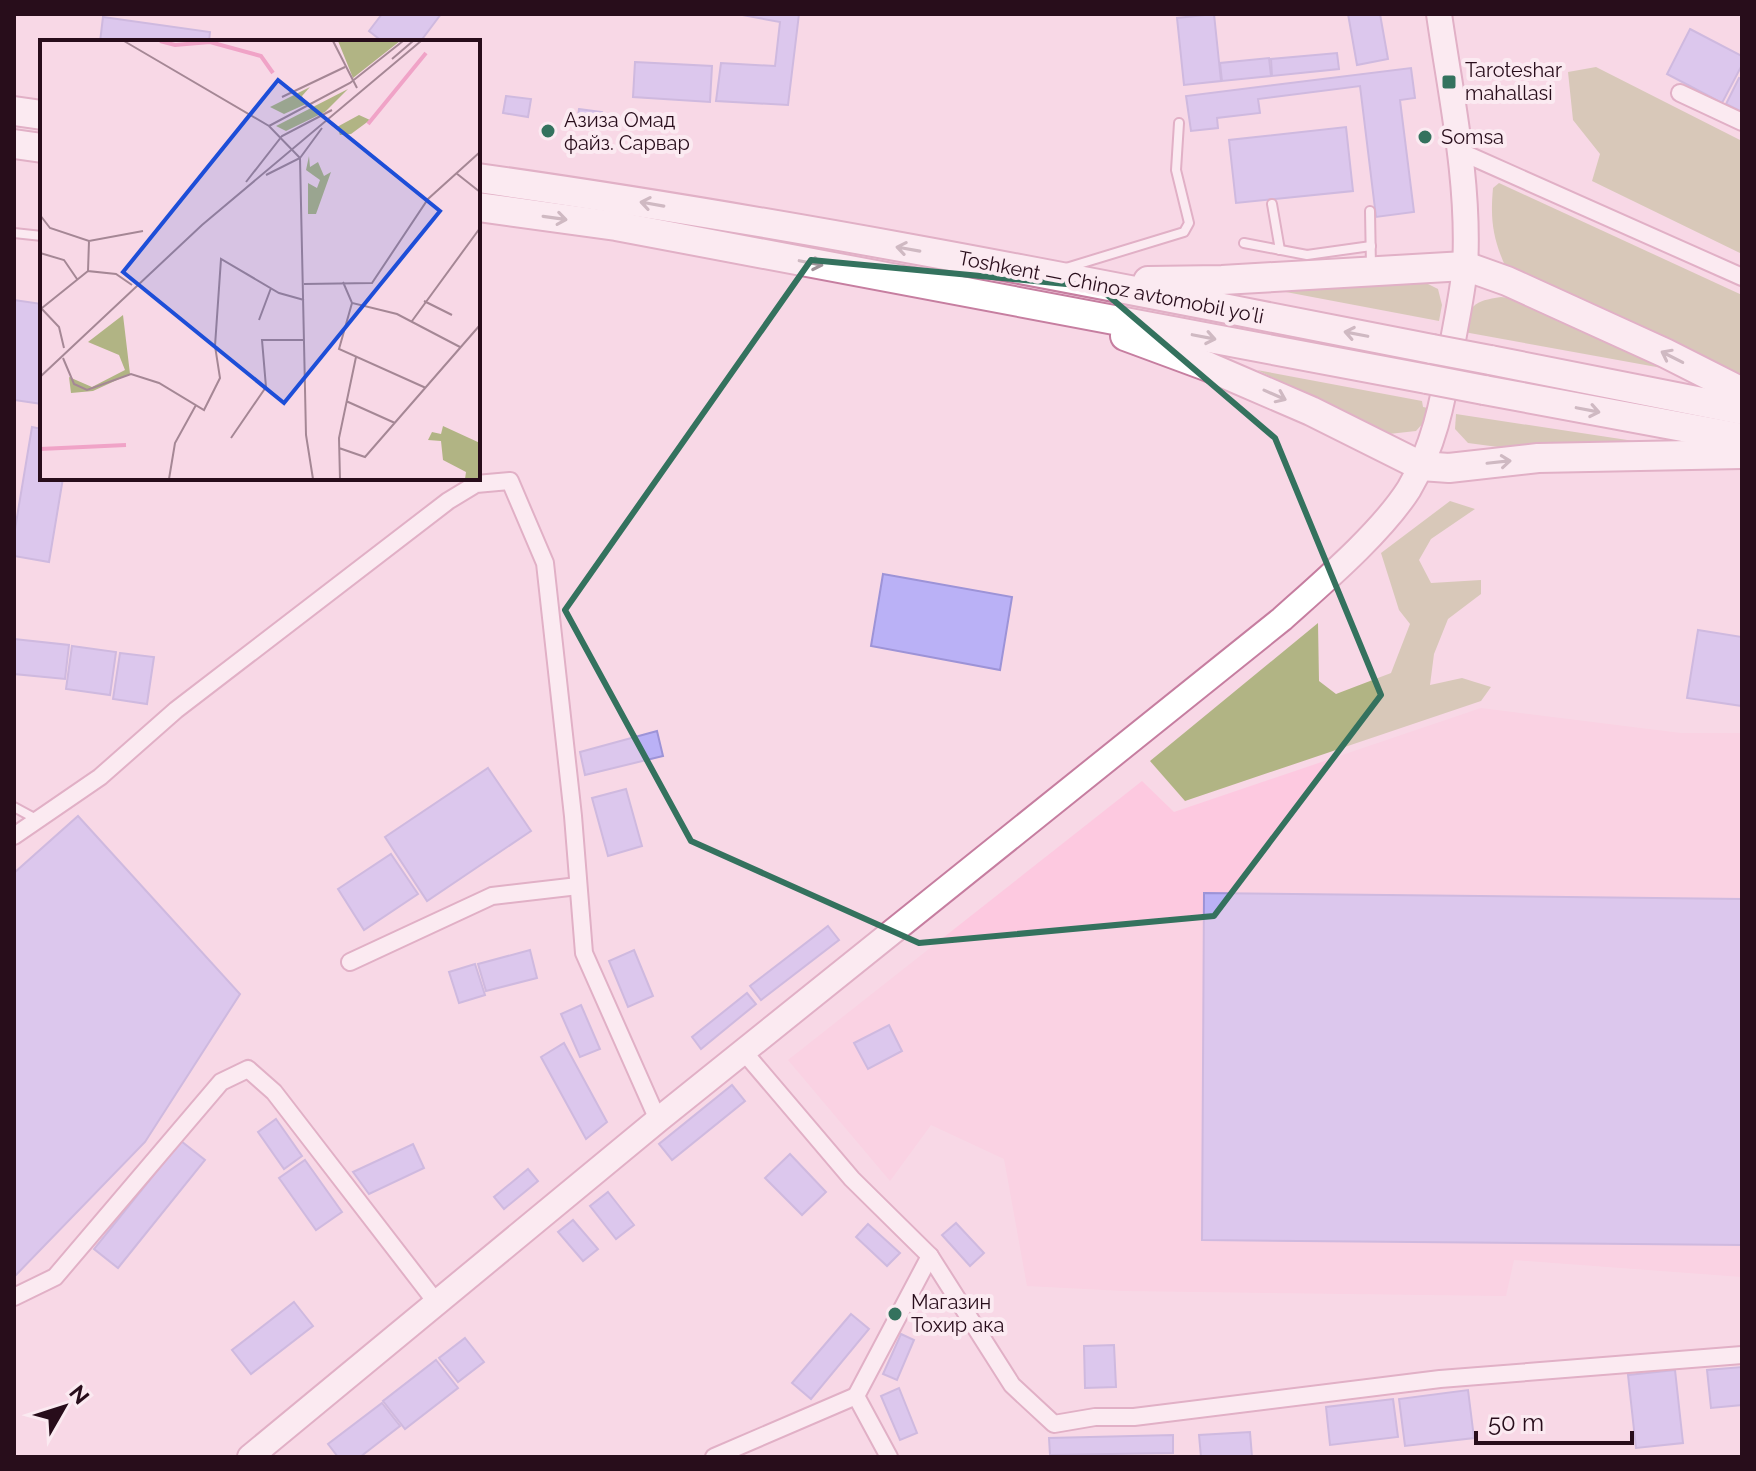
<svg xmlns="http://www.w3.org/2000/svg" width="1756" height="1471" viewBox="0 0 1756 1471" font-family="Raleway,sans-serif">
	<rect width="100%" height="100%" fill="#f8d8e6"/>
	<path fill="#fdc9e0" d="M1481 708 1681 733H1742V1277L1514 1260 1506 1296 1124 1291 1027 1286 1004 1159 931 1125 890 1181 788 1060 1142 781 1174 812Z"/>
	<g fill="#b1b484">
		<path d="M1596 67 1742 141V254L1592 181 1600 154 1573 120 1568 72Z"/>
		<path d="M1499 183 1742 295V377L1506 268C1493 239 1490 220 1493 188Z"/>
		<path d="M1424 282 1438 289 1442 305 1439 321 1243 284Z"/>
		<path d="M1501 297 1519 299 1695 374 1464 332C1468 305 1474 301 1501 297Z"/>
		<path d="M1257 370 1422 401 1423 407 1428 408 1424 422 1416 431 1389 434Z"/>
		<path d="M1456 414 1660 445 1498 447 1468 443 1455 429Z"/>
		<path d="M1450 501 1475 509 1431 539 1419 560 1431 583 1481 580V594L1448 619 1434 654 1430 685 1462 678 1491 687 1481 701 1185 801 1150 761 1318 623 1319 681 1336 694 1391 673 1410 624 1399 610 1381 553Z"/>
	</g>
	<g fill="#bab1f6" stroke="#9d93d7" stroke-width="2">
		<path d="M382 14H441L420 42H383L369 31Z"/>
		<path d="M737 14H799L788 105 716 101 721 63 775 66 780 22Z"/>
		<path d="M1214 14 1221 81 1184 85 1177 18Z"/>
		<path d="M1348 14H1380L1388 59 1357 65Z"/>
		<path d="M103 17 210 32 209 42H100Z"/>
		<path d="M1690 29 1742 56V65L1722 103 1667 74Z"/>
		<path d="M1337 53 1339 69 1272 76 1271 59Z"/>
		<path d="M1269 58 1271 76 1222 81 1220 63Z"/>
		<path d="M635 62 712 66 710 102 633 97Z"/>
		<path d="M1411 68 1415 98 1400 100 1414 212 1376 217 1360 86 1258 99 1260 113 1217 118 1218 128 1191 131 1186 96Z"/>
		<path d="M1739 78 1742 79V112L1726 104Z"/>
		<path d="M506 96 531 99 528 117 503 113Z"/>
		<path d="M579 109 602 112 600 127 577 124Z"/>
		<path d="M1346 127 1353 191 1236 203 1229 140Z"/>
		<path d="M14 300 42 304V404L14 400Z"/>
		<path d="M32 427 42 429V478H63L49 562 14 556V535Z"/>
		<path d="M883 574 1012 597 1000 670 871 646Z"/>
		<path d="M1698 630 1742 637V706L1687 698Z"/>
		<path d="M14 639 69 645 65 679 14 674Z"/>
		<path d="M72 646 116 652 110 695 66 689Z"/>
		<path d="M120 653 154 657 147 704 113 699Z"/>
		<path d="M657 731 663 756 585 775 580 752Z"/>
		<path d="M488 768 531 831 427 901 385 837Z"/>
		<path d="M626 789 642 846 608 856 592 798Z"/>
		<path d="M78 816 240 994 145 1142 14 1277V873Z"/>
		<path d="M391 854 418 894 364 930 338 889Z"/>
		<path d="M1204 893 1742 899V1245L1202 1240Z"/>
		<path d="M828 926 839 940 761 1000 750 986Z"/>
		<path d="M530 950 537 978 486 991 478 964Z"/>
		<path d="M634 950 653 996 628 1007 609 961Z"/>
		<path d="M475 964 485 995 459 1003 449 972Z"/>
		<path d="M747 993 756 1004 701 1049 692 1037Z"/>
		<path d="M581 1005 600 1049 580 1057 561 1014Z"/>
		<path d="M889 1025 902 1051 868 1069 854 1043Z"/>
		<path d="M564 1043 607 1122 586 1139 541 1057Z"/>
		<path d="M732 1085 745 1101 672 1160 659 1144Z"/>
		<path d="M276 1119 302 1156 284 1169 258 1132Z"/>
		<path d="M181 1141 205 1160 118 1268 94 1249Z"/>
		<path d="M413 1144 424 1168 369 1194 353 1172Z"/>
		<path d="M790 1154 826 1192 802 1215 765 1178Z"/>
		<path d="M305 1160 342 1212 316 1230 279 1178Z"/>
		<path d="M528 1169 538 1181 504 1209 494 1197Z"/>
		<path d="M608 1192 634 1225 616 1239 590 1206Z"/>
		<path d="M573 1220 598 1249 583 1261 558 1232Z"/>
		<path d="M956 1223 984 1253 970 1266 942 1235Z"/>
		<path d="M868 1224 900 1253 887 1266 856 1237Z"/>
		<path d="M294 1302 313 1326 251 1374 232 1350Z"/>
		<path d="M851 1314 869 1329 811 1399 792 1383Z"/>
		<path d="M901 1334 914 1340 897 1380 883 1374Z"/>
		<path d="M465 1338 484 1362 458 1382 439 1358Z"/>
		<path d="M1114 1345 1116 1387 1085 1388 1084 1346Z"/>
		<path d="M436 1360 458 1388 405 1429 383 1401Z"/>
		<path d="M1742 1367V1405L1711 1408 1707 1370Z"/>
		<path d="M1675 1370 1683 1443 1636 1448 1628 1375Z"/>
		<path d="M899 1388 917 1433 900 1440 881 1396Z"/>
		<path d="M1468 1390 1474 1438 1405 1446 1399 1399Z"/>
		<path d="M1393 1399 1398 1437 1330 1445 1326 1407Z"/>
		<path d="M382 1403 400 1426 360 1457H338L328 1444Z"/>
		<path d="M1250 1432 1252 1457H1201L1199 1435Z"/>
		<path d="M1173 1435V1453L1050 1455 1049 1438Z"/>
	</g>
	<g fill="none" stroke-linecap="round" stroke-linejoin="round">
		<g stroke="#c67ea0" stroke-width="12">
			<g id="service">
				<path d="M1272 204 1280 250"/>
				<path d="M1370 211 1371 267"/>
				<path d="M14 233 42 236"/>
				<path d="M1244 243 1307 255 1371 246"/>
				<path d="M1066 268 1184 232 1189 223 1176 170 1179 123"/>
				<path d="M14 807 38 820"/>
			</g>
		</g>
		<g stroke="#c67ea0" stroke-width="20">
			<g id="minor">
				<path d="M1680 93 1742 122"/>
				<path d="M1459 151 1742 277"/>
				<path d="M14 836 100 777 176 710 448 501 476 484 510 481 545 563 573 816 584 953 658 1120"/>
				<path d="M350 962 492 896 578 886"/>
				<path d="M744 1052 852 1179 930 1256 1012 1385 1054 1424 1095 1417H1134L1440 1379 1742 1355"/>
				<path d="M14 1297 55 1277 221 1082 248 1069 274 1092 436 1302"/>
				<path d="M714 1457 856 1396"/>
				<path d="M889 1457 856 1396 930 1256"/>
			</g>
		</g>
		<g stroke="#c67ea0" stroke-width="28">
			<path id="secondary" d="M250 1457 658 1120 1282 619C1322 583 1381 533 1409 489 1433 448 1443 403 1450 357 1455 327 1462 297 1465 267 1470 183 1451 97 1439 14"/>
		</g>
		<g stroke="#c67ea0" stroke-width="32">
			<g id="trunk">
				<path d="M14 111 42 115"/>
				<path d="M14 144 42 148"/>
				<path d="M478 178C798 223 1115 287 1432 349"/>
				<path d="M478 207 616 226 1427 379"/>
				<path d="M1148 281 1222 280 1465 266 1507 281 1665 353 1742 392"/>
				<path d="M1125 336 1209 367 1311 411 1421 466 1449 468 1538 458 1742 454"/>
				<path d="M1490 360 1742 410"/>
				<path d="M1484 390 1742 438"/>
			</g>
		</g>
		<use href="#service" stroke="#fff" stroke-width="8"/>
		<use href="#minor" stroke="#fff" stroke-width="16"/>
		<use href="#secondary" stroke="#fff" stroke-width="24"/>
		<use href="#trunk" stroke="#fff" stroke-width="28"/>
		<g stroke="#c67ea0" stroke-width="32" stroke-linecap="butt">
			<g id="trunk-bridge">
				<path d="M1432 349 1490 360"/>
				<path d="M1427 379 1484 390"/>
			</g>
		</g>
		<use href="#trunk-bridge" stroke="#fff" stroke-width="28"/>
	</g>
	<defs><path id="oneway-shaft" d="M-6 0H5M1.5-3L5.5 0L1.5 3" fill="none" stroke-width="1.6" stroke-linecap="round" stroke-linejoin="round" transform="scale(2)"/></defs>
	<g stroke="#9e9298">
		<use href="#oneway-shaft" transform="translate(652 204) rotate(-170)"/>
		<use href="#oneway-shaft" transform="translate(555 218) rotate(8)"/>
		<use href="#oneway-shaft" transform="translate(908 249) rotate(-170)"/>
		<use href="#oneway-shaft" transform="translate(811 263) rotate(11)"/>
		<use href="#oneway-shaft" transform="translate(1356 334) rotate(-169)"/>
		<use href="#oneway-shaft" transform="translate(1204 337) rotate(11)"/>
		<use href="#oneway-shaft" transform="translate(1672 357) rotate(-153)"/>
		<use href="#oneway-shaft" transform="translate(1275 395) rotate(24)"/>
		<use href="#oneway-shaft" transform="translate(1588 410) rotate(11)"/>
		<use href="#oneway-shaft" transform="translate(1499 462) rotate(-6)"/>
	</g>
	<path d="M0 0H1756V1471H0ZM811 260 1098 287 1275 438 1381 695 1214 916 919 943 691 841 565 610Z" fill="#f8d8e6" fill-opacity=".55" fill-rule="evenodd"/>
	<path fill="none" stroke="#34725e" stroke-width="6" stroke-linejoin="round" d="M811 260 1098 287 1275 438 1381 695 1214 916 919 943 691 841 565 610Z"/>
	<g fill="#34725e" stroke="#fbeaf1" stroke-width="3">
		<rect x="1441" y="74" width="16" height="16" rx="4"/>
		<circle cx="548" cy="131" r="8"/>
		<circle cx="1425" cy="137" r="8"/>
		<circle cx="895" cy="1314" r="8"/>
	</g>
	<g text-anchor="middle" stroke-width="8" stroke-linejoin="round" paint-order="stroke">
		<g font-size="20" fill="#280d1b" stroke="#fbeaf1" text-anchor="start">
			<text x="1465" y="77">Taroteshar<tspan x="1465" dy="23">mahallasi</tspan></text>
			<text x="564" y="127">Азиза Омад<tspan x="564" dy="23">файз. Сарвар</tspan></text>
			<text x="1441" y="144">Somsa</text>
			<text x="911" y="1309">Магазин<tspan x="911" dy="23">Тохир ака</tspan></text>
		</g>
		<g font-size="20" fill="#280d1b" stroke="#fbeaf1">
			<text transform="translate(1111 287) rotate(11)" y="7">Toshkent — Chinoz avtomobil yoʻli</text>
		</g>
	</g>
	<g transform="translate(40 40)">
		<rect width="440" height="440" fill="#f8d8e6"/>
		<path d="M298 1H360L313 38ZM270 47 262 56 266 64 244 74 230 67ZM308 49 285 72 246 91 236 86ZM319 75 330 80 311 94 300 95 297 87ZM269 116 270 127 278 122 284 136 291 132 276 174H268V143L277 148 280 140 266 130ZM83 275 90 334 53 351 31 353 29 337 52 347 85 330 79 315 48 302ZM403 386 440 403V439H425L426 432 403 420 401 401 388 400 392 392 401 394Z" fill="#b1b484"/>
		<path fill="none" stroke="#f0a3c7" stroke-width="4" d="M120 1 135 5 170 2 221 16 233 33M328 84 386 13M0 409 86 405"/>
		<path fill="none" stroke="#a58795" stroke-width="2" d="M84 1 229 86 260 118 266 395 273 439M293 1 317 48M352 19 373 1M242 57 305 27M229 86 310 43 363 1M416 133 440 152M226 135 260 118 282 88M206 142 242 96 292 70M0 175 10 188 49 201 103 191M49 201 48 231 76 234 92 245M0 213 24 220 37 239M303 242 312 263 357 274 420 307M264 244 332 243 388 159 440 112M384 261 412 275M312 263 299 309 386 348M1 268 19 287 24 308M2 268 48 231M219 280 231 248M372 281 440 188M23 318 34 344 47 350 91 334 119 343 164 370 180 338 175 306 181 219 239 253 264 260M0 337 162 185 381 1M306 361 355 383M191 398 226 347 222 300H264M299 408 325 417 440 285M129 439 135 403 156 365M300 439 299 398 316 317"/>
		<path fill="#1d4ed8" fill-opacity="0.15" stroke="#1d4ed8" stroke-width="4" d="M238 40 400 171 244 363 83 232Z"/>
		<rect width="440" height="440" fill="none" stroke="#280d1b" stroke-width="4"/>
	</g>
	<rect width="1756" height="1471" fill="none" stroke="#280d1b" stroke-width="32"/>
	<g transform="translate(64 1407) rotate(51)" stroke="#fbeaf1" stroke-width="6" paint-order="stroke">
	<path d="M0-6L14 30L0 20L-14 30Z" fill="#280d1b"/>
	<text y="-12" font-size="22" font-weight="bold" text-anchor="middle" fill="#280d1b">N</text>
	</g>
	<path d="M1476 1431v12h156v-12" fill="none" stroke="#280d1b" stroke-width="4"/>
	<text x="1488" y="1431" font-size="24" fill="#280d1b" stroke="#fbeaf1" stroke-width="6" paint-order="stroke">50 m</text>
</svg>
